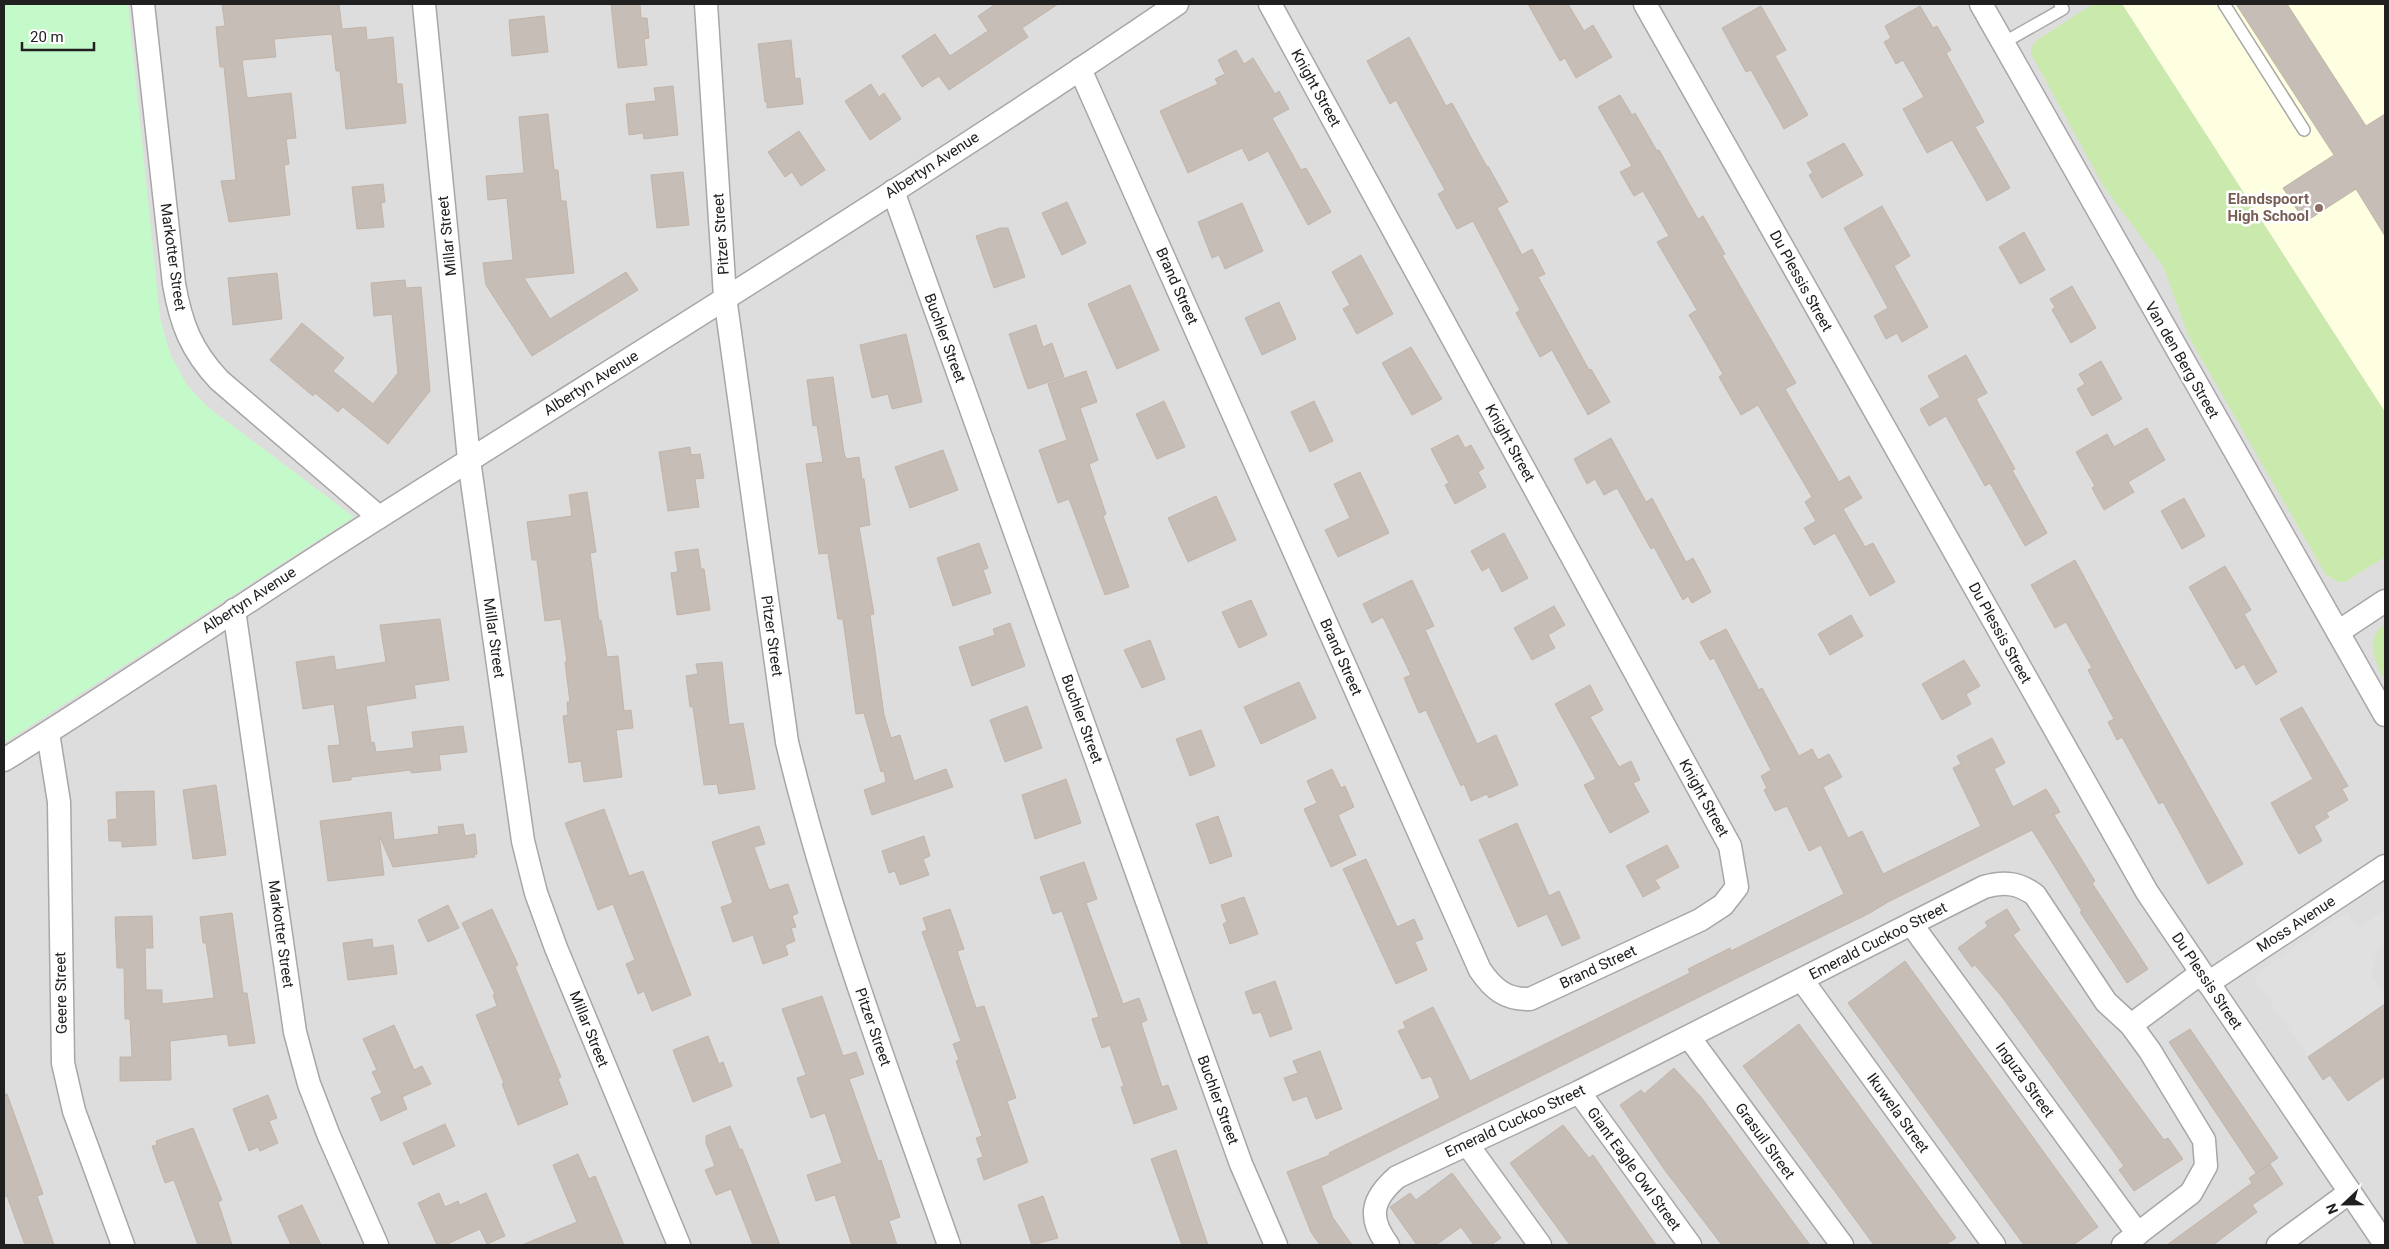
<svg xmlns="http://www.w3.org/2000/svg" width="2389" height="1249" viewBox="0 0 2389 1249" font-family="Roboto,sans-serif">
	<rect width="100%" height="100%" fill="#f0ede6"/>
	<rect fill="#dedddd" x="4" y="4" width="2381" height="1241"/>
	<path fill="#feffe1" d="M2122 4H2385V412Z"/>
	<g fill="#caeaad">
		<path d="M2093 4H2122L2385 412V557L2345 582H2338L2326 575 2189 337 2163 266 2104 187 2031 54V48L2037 40Z"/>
		<path d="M2385 624V681C2375 664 2364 638 2385 624Z"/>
	</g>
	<path fill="#c4fac9" d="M4 4H128L160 318 170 354 187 385 198 397 210 409 354 517 4 743Z"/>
	<path fill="#e0e0e0" d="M2385 909V945L2376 951 2372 977 2385 996V1005L2308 1057 2253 976 2347 912 2358 928Z"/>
	<g fill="#c5bdb6" stroke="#c2b4a9">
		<path d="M222 4H339L342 29 366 27 367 40 393 37 397 84H402L406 123 346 129 340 71H336L332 34 274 39 276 57 242 60 247 98 291 93 296 138 286 139 289 164 284 165 290 215 229 222 221 181 236 180 224 67H220L216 27 225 26Z"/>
		<path d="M611 4H640L641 18H647L649 38 644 39 647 65 618 68Z"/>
		<path d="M996 4H1058L1022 28 1028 37 949 90 939 76 922 87 902 56 935 34 950 56 988 31 978 16Z"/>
		<path d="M1528 4H1568L1584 31 1593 25 1612 57 1576 78 1565 58 1560 61Z"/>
		<path d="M2236 4H2287L2366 126 2385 114V236L2356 189 2305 222 2283 188 2334 155Z"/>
		<path d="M1761 6 1786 50 1775 56 1808 115 1784 129 1751 70 1746 72 1722 28Z"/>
		<path d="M1920 6 1933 28 1937 26 1951 50 1946 53 1984 122 1975 127 2010 188 1987 201 1952 140 1927 153 1903 109 1924 97 1903 60 1896 64 1884 42 1891 38 1885 26Z"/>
		<path d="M544 16 548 52 512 56 509 20Z"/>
		<path d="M1409 37 1446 106 1452 103 1487 167 1488 166 1508 202 1497 208 1522 255 1532 249 1545 274 1538 277 1589 370 1591 369 1610 402 1588 415 1552 350 1540 357 1516 313 1520 310 1473 221 1457 229 1438 194 1445 190 1396 100 1390 104 1367 61Z"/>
		<path d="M791 40 795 79 800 78 803 104 767 108V102H765L758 44Z"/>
		<path d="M1236 50 1244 64 1253 58 1275 94 1279 91 1289 109 1272 118 1301 170 1306 168 1331 212 1308 225 1268 151 1249 161 1242 148 1188 173 1160 111 1218 84 1215 79 1225 74 1218 60Z"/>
		<path d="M871 84 879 97 884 93 901 119 870 140 845 101Z"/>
		<path d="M673 86 678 135 644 139 643 133 629 135 626 104 656 101 654 88Z"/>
		<path d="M1620 95 1632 115 1635 113 1657 151 1659 150 1698 219 1703 216 1725 254 1722 255 1796 383 1785 389 1839 482 1849 476 1862 498 1843 509 1865 547 1873 543 1895 582 1870 596 1835 533 1814 545 1804 528 1816 521 1805 502 1812 497 1758 405 1741 415 1719 377 1723 374 1689 315 1697 310 1657 242 1669 236 1643 191 1634 196 1620 172 1632 166 1598 107Z"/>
		<path d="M548 114 554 170H558L561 201H566L574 273 524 278 550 319 626 272 638 290 532 356 486 285 483 263 513 260 507 198 488 200 486 176 524 173 519 117Z"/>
		<path d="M799 131 825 170 801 186 792 172 785 177 768 152Z"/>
		<path d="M1844 143 1863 175 1822 198 1809 175 1813 173 1807 163Z"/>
		<path d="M683 172 689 225 657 228 651 175Z"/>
		<path d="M383 184 385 202 381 203 384 227 357 229 352 187Z"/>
		<path d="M1067 202 1086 243 1062 255 1042 213Z"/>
		<path d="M1242 203 1263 251 1225 269 1219 255 1212 258 1198 222Z"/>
		<path d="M1882 206 1910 256 1894 266 1928 327 1902 342 1897 333 1886 339 1874 316 1888 308 1844 228Z"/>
		<path d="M1000 228H1008L1025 277 994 288 976 236Z"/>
		<path d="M2024 232 2045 270 2020 284 1999 247Z"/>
		<path d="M1361 255 1393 314 1357 334 1343 309 1350 305 1332 272Z"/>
		<path d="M277 273 282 319 233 325 228 278Z"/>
		<path d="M405 280 406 288 421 287 430 391 388 444 343 407 338 412 315 393 313 396 270 360 302 323 344 358 333 371 373 404 398 373 392 314 374 316 371 283Z"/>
		<path d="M1130 285 1159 350 1117 369 1088 304Z"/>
		<path d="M2072 286 2096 328 2071 343 2052 310 2055 307 2050 299Z"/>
		<path d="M1279 302 1296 339 1262 355 1245 318Z"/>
		<path d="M1036 325 1043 347 1052 343 1064 377 1028 389 1009 334Z"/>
		<path d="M906 334 922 402 892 409 888 394 872 398 860 345Z"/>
		<path d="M1411 347 1442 399 1412 415 1382 363Z"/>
		<path d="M1966 355 1987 393 1976 399 2015 469 2012 470 2047 533 2025 546 1990 483 1985 486 1946 416 1929 426 1920 409 1940 397 1928 376Z"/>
		<path d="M2101 361 2122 399 2092 416 2077 389 2085 384 2079 374Z"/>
		<path d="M1086 371 1097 402 1080 408 1098 460 1089 464 1106 514 1103 516 1129 587 1105 595 1069 499 1058 503 1039 450 1067 440 1048 384Z"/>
		<path d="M833 377 844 453 846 459 859 457 862 479H864L870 525 859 527 874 614 870 615 884 715 891 738 900 735 914 781 946 769 953 787 872 815 864 790 886 782 884 771 881 772 864 713 856 714 843 619H838L828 553 819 554 806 464 823 462 817 425 813 426 807 380Z"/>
		<path d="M1164 401 1185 447 1157 459 1136 414Z"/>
		<path d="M1314 401 1333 441 1310 452 1291 412Z"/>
		<path d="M2147 428 2165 460 2128 482 2134 492 2104 510 2092 488 2095 486 2076 452 2107 434 2114 447Z"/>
		<path d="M1458 435 1465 448 1471 445 1484 468 1478 472 1486 487 1455 504 1445 485 1449 483 1431 449Z"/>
		<path d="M1611 438 1646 502 1652 498 1686 562 1693 558 1711 592 1692 603 1688 596 1683 600 1654 547 1651 549 1617 488 1604 495 1595 479 1587 484 1574 459Z"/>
		<path d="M690 447 691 455 700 454 704 478 695 479 699 507 668 511 659 452Z"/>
		<path d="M943 450 958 490 910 508 895 467Z"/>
		<path d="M1360 472 1389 533 1338 557 1325 530 1350 518 1334 484Z"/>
		<path d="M587 492 596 552 590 553 599 621 601 620 607 657 618 656 624 711 631 710 633 728 616 730 622 777 584 782 581 761 569 763 563 716 568 715 567 702H570L565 662H567L561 619 545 621 537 560H532L527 522 572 516 569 495Z"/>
		<path d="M1216 496 1236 540 1188 562 1168 518Z"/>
		<path d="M2184 498 2205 536 2182 549 2161 511Z"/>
		<path d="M1504 533 1528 578 1502 592 1489 567 1482 571 1471 551Z"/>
		<path d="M979 543 988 568 983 570 991 593 953 606 937 558Z"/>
		<path d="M698 549 701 569H704L710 610 677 615 671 573 678 572 675 552Z"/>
		<path d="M2075 560 2134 670 2243 864 2208 884 2163 802 2159 804 2122 737 2117 740 2108 722 2114 719 2088 670 2092 668 2066 622 2055 628 2031 585Z"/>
		<path d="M2225 566 2251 610 2244 614 2277 672 2256 685 2244 664 2236 669 2189 587Z"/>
		<path d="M1412 580 1434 626 1425 630 1477 744 1496 735 1518 785 1489 798 1487 794 1471 801 1464 784 1461 786 1426 710 1419 713 1404 678 1411 675 1383 617 1372 623 1363 604Z"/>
		<path d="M1251 600 1267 635 1239 648 1222 612Z"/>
		<path d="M1554 606 1565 625 1548 635 1555 648 1532 660 1514 628Z"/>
		<path d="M1851 615 1863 636 1830 655 1818 634Z"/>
		<path d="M440 619 449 680 414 685 416 698 366 706 371 743 374 742 376 752 414 748 412 732 463 726 467 752 439 755 441 770 411 773V770L351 777V780L333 782 328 746 340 745 334 704 303 709 296 662 334 656 336 670 386 662 380 625Z"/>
		<path d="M1010 623 1025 666 972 686 959 647 995 635 993 629Z"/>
		<path d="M1726 629 1759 690 1762 688 1799 756 1812 749 1818 760 1829 754 1842 777 1823 787 1848 838 1862 831 1883 874 1981 826 1953 768 1961 764 1957 756 1992 738 2005 763 1994 769 2013 807 2046 789 2060 812 2054 815 2095 881 2092 883 2148 969 2127 983 2080 912 2082 911 2032 830 1888 902 1868 914 1743 975 1321 1186 1333 1218 1352 1245H1320L1311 1232 1287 1172 1330 1155 1329 1153 1440 1098 1431 1076 1422 1079 1398 1031 1406 1028 1403 1022 1433 1007 1470 1081 1690 973 1688 969 1730 948 1731 951 1844 894 1821 845 1809 851 1787 806 1775 811 1764 790 1767 788 1761 776 1771 770 1714 658 1710 660 1700 642Z"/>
		<path d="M1150 640 1165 679 1142 688 1124 650Z"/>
		<path d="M1964 660 1980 686 1966 694 1971 704 1942 720 1922 684Z"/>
		<path d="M722 662 729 725 743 723 755 789 719 794 717 784 704 785 693 707H690L686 676 698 674 696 664Z"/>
		<path d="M1299 682 1316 718 1261 744 1244 707Z"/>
		<path d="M1590 685 1603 710 1590 717 1619 767 1631 761 1640 780 1633 783 1649 812 1610 833 1584 785 1596 779 1555 704Z"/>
		<path d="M1027 706 1042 748 1005 762 990 720Z"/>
		<path d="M2302 707 2348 786 2342 789 2348 800 2326 813 2329 817 2314 826 2322 841 2299 854 2271 803 2313 779 2280 719Z"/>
		<path d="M1201 730 1215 766 1190 776 1176 739Z"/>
		<path d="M1332 769 1341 788 1345 786 1354 807 1338 815 1356 855 1331 867 1304 809 1317 803 1307 781Z"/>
		<path d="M1066 779 1081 823 1035 839 1022 795Z"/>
		<path d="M216 785 226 855 193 859 183 790Z"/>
		<path d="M154 791 156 845 122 847V841H109L108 820 117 819 116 792Z"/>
		<path d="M604 809 629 876 643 871 691 995 652 1011 644 991 638 994 626 964 635 960 613 904 598 910 565 823Z"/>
		<path d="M391 812 394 840 439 834 438 827 463 824 465 836 475 834 477 854 474 855 475 857 393 867 379 835 384 875 328 881 320 821Z"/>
		<path d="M1218 816 1232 856 1210 864 1196 824Z"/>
		<path d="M1517 823 1549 896 1559 891 1580 938 1562 946 1547 914 1518 927 1479 840Z"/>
		<path d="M759 826 765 844 754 847 769 890 788 884 798 913 792 916 796 927 791 928 795 941 785 945 788 955 763 964 753 935 733 942 721 907 733 903 712 842Z"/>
		<path d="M924 836 930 856 923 859 929 875 900 885 895 871 889 873 882 851Z"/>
		<path d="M1667 845 1679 867 1655 880 1660 888 1643 897 1626 866Z"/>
		<path d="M1366 859 1397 927 1414 919 1423 939 1415 942 1427 970 1396 984 1343 869Z"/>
		<path d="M1084 862 1097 899 1086 903 1123 1004 1139 998 1147 1020 1141 1023 1162 1087 1168 1085 1177 1109 1134 1124 1121 1087 1124 1086 1110 1045 1102 1048 1092 1019 1099 1017 1062 911 1053 914 1040 877Z"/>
		<path d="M1244 897 1258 934 1230 944 1223 924 1227 922 1221 905Z"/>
		<path d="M448 905 459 928 428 942 418 920Z"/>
		<path d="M492 909 518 965 515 967 561 1077 558 1079 568 1104 518 1125 502 1084 504 1083 476 1015 497 1006 493 995 495 994 462 923Z"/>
		<path d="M950 909 964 949 957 951 976 1008 984 1006 1016 1098 1007 1101 1028 1162 984 1180 977 1159 983 1157 976 1138 982 1136 956 1061 959 1060 953 1044 961 1041 922 932 927 930 923 918Z"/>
		<path d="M2007 909 2020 930 2013 935 2164 1140 2168 1138 2183 1159 2134 1191 2119 1170 2124 1166 2002 997 1975 965 1972 967 1958 948 1988 926 1985 922Z"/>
		<path d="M232 913 243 993H247L255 1043 229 1046 227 1034 170 1041 171 1080 120 1081V1057H132L130 1019H125L124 968H117L115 917 152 916 153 948H145L146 990H162V1004L214 998 206 943H203L200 917Z"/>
		<path d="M372 939 373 948 393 945 397 974 348 980 343 943Z"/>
		<path d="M1905 961 2098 1227 2073 1245H2024L1848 1003Z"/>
		<path d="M1275 981 1292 1029 1270 1037 1261 1012 1253 1014 1245 992Z"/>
		<path d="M822 996 843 1056 856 1052 864 1074 849 1079 878 1161 881 1160 900 1217 889 1221 897 1245H852L835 1195 816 1201 807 1175 842 1163 825 1113 811 1118 797 1078 806 1075 782 1009Z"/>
		<path d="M2385 1004V1076L2348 1101 2330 1075 2323 1080 2308 1057Z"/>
		<path d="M1799 1024 1956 1238 1945 1245H1874L1743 1066Z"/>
		<path d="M394 1025 414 1070 422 1066 431 1084 402 1097 407 1109 381 1121 371 1098 382 1093 372 1072 377 1070 363 1039Z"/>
		<path d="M2190 1029 2278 1158 2256 1173 2169 1042Z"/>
		<path d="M708 1036 719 1064 723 1062 732 1086 693 1102 673 1050Z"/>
		<path d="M1320 1051 1342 1109 1316 1119 1307 1096 1293 1101 1284 1078 1298 1073 1293 1061Z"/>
		<path d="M1674 1068 1701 1097 1810 1245H1722L1664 1169 1620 1105 1641 1090 1644 1094Z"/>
		<path d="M4 1094H7L43 1194 37 1196 54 1245H25L7 1196 4 1197Z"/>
		<path d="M268 1095 277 1118 269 1121 278 1143 260 1151 258 1147 249 1151 233 1109Z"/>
		<path d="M445 1124 455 1146 413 1165 403 1143Z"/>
		<path d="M1563 1125 1589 1158 1593 1155 1656 1245H1570L1510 1163Z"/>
		<path d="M730 1126 740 1150 742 1149 780 1245H753L731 1189 716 1195 705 1170 715 1166 706 1143V1136Z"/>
		<path d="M193 1128 222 1200 218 1202 232 1245H198L174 1180 165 1183 152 1146 157 1145 156 1141Z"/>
		<path d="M1176 1150 1197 1213 1208 1245H1182L1151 1159Z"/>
		<path d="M578 1154 589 1179 595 1176 624 1245H522L577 1222 553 1165Z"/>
		<path d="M2270 1164 2283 1184 2252 1205 2257 1212 2213 1245H2167L2252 1183 2249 1178Z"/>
		<path d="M1452 1173 1501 1238 1491 1245H1474L1461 1227 1436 1245H1417L1390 1207 1410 1193 1416 1200Z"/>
		<path d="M439 1193 445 1207 458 1201 460 1205 486 1193 505 1236 487 1244 480 1229 445 1245H437L418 1203Z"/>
		<path d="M1043 1196 1058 1238 1032 1245 1018 1205Z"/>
		<path d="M302 1205 321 1245H291L278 1216Z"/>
	</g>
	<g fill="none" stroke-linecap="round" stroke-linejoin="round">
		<g stroke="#a7a7a7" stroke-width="14">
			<g id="lane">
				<path d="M2224 4 2304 130"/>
				<path d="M2003 43 2063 9 2060 4"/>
			</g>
		</g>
		<g stroke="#a7a7a7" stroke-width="25">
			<g id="street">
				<path d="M143 4 174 284C181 324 191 350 219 380L379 517"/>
				<path d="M424 4 469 460 523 841 536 893 556 948 679 1245"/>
				<path d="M706 4 725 297 787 742C828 913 891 1079 949 1245"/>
				<path d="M1645 4 2147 892 2385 1244"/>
				<path d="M1981 4 2385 715"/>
				<path d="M1080 69 1480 970C1493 989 1506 1000 1530 999L1700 920 1723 905 1737 887 1730 846 1270 4"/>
				<path d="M893 191 1241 1164 1276 1245"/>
				<path d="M234 610 295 1032 309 1084 329 1136 377 1245"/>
				<path d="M2338 632 2385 601"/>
				<path d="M48 733 59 802 63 1063 74 1111 123 1245"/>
				<path d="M4 760C131 681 254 596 381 516 647 347 916 182 1177 4"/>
				<path d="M1912 925 2138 1234"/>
				<path d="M1802 980 1994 1245"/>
				<path d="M2208 983 2385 866"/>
				<path d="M2131 1025 2201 973"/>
				<path d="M1689 1037 1842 1245"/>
				<path d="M1579 1092 1690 1245"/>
				<path d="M1467 1144 1540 1245"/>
				<path d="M1388 1245C1367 1217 1372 1199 1397 1177L1579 1092 1984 887C2004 881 2019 883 2035 895L2106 1002 2131 1025 2150 1051 2204 1140 2206 1166 2191 1193 2123 1245"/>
				<path d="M2278 1245 2350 1192"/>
			</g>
		</g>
		<use href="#lane" stroke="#fff" stroke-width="11"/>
		<use href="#street" stroke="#fff" stroke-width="22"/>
	</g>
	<circle fill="#8d6e63" stroke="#fff" stroke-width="2" cx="2319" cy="208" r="5"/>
	<g text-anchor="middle" stroke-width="5" stroke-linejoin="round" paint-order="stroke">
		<g font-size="15" fill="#202020" stroke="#fff">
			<text transform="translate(1316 88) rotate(61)" y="5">Knight Street</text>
			<text transform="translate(932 165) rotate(-33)" y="5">Albertyn Avenue</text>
			<text transform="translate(721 234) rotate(-94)" y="5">Pitzer Street</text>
			<text transform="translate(447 236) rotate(-96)" y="5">Millar Street</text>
			<text transform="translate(173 257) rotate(82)" y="5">Markotter Street</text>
			<text transform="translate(1801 281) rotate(61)" y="5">Du Plessis Street</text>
			<text transform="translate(1177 286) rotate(66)" y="5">Brand Street</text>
			<text transform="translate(945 338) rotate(70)" y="5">Buchler Street</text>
			<text transform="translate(2182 360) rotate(60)" y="5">Van den Berg Street</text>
			<text transform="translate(591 383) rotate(-32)" y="5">Albertyn Avenue</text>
			<text transform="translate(1510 443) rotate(61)" y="5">Knight Street</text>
			<text transform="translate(249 600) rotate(-33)" y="5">Albertyn Avenue</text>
			<text transform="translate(2000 633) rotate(61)" y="5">Du Plessis Street</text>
			<text transform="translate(772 636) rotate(82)" y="5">Pitzer Street</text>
			<text transform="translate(494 638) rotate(82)" y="5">Millar Street</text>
			<text transform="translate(1341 657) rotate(66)" y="5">Brand Street</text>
			<text transform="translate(1082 719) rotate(70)" y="5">Buchler Street</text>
			<text transform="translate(1704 798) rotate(61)" y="5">Knight Street</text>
			<text transform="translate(2296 924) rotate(-33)" y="5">Moss Avenue</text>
			<text transform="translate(281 934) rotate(82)" y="5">Markotter Street</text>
			<text transform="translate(1878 941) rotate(-27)" y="5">Emerald Cuckoo Street</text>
			<text transform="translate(1598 967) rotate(-25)" y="5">Brand Street</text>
			<text transform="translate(2207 981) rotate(56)" y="5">Du Plessis Street</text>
			<text transform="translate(61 993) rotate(-91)" y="5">Geere Street</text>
			<text transform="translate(873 1027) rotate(71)" y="5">Pitzer Street</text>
			<text transform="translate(589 1029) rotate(68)" y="5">Millar Street</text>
			<text transform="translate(2025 1080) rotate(54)" y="5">Inguza Street</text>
			<text transform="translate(1218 1100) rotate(70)" y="5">Buchler Street</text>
			<text transform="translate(1898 1113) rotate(54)" y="5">Ikuwela Street</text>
			<text transform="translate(1515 1121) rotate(-25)" y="5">Emerald Cuckoo Street</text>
			<text transform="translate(1765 1141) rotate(54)" y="5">Grasuil Street</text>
			<text transform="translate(1634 1169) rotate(54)" y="5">Giant Eagle Owl Street</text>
		</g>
		<g font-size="15" font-weight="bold" fill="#785e54" stroke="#fff" text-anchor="end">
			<text x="2309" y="204">Elandspoort<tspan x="2309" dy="17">High School</tspan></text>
		</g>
	</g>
	<rect width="2389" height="1249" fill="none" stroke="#202020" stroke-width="10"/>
	<g transform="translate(2344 1204) rotate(248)" stroke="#ffffff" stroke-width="4" paint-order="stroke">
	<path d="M0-4L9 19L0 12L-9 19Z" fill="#202020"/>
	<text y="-8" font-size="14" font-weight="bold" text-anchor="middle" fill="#202020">N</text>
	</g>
	<path d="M22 42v8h72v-8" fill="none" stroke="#202020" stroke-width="2.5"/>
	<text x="30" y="42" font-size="15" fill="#202020" stroke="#ffffff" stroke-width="4" paint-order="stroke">20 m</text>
</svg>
